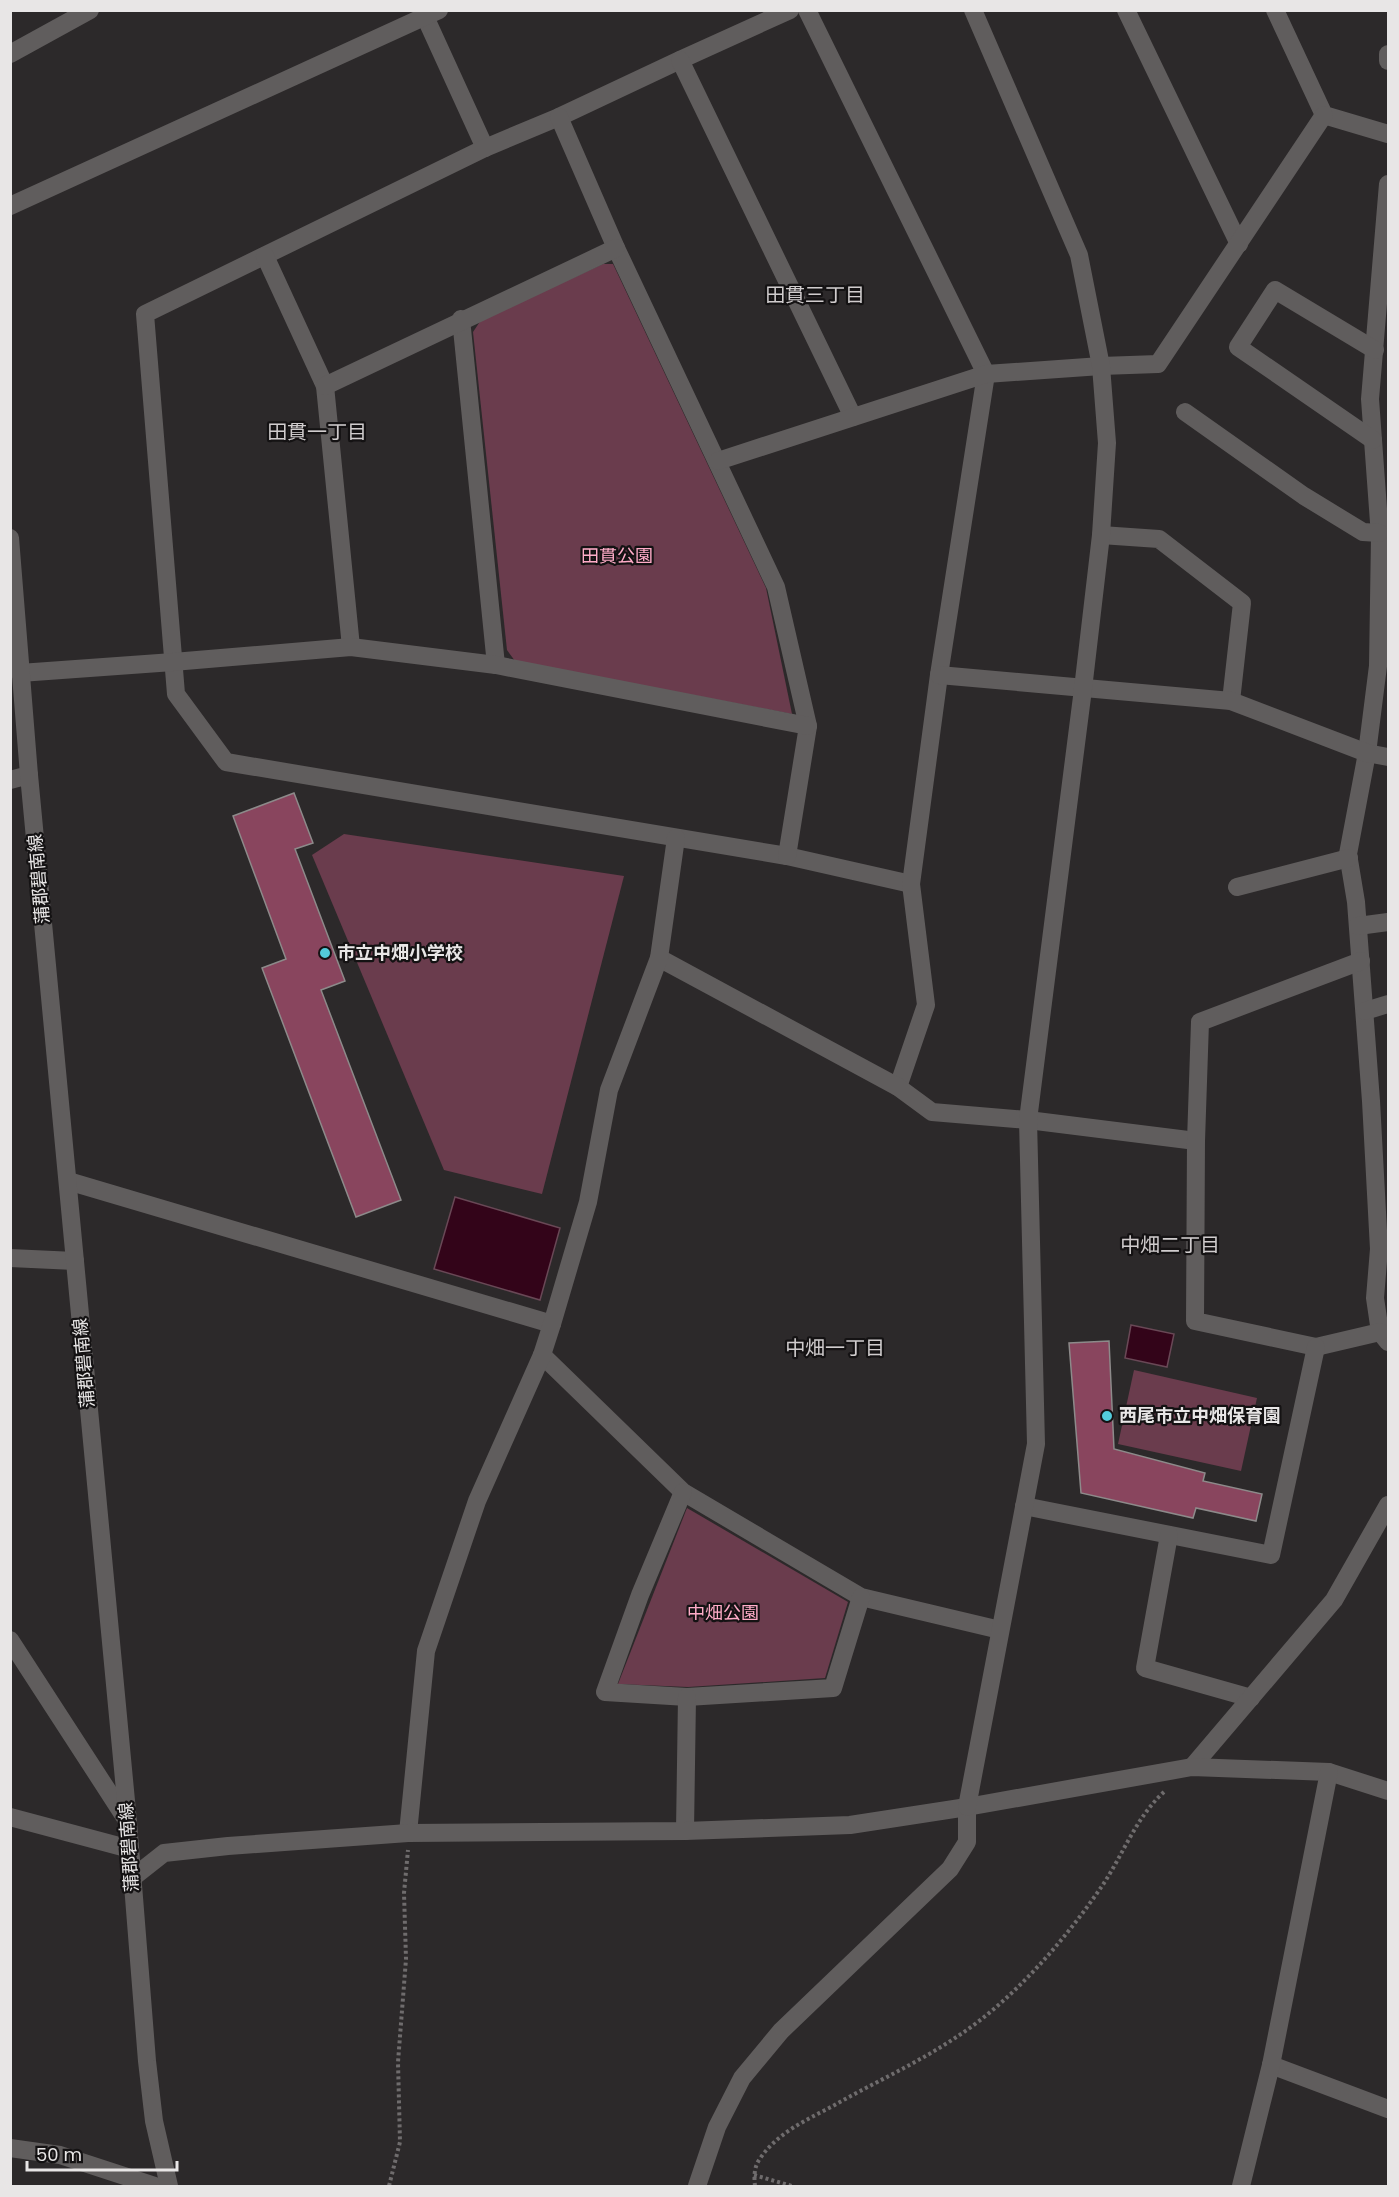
<svg xmlns="http://www.w3.org/2000/svg" width="1399" height="2197" viewBox="0 0 1399 2197" font-family="Poppins,'Noto Sans JP',sans-serif">
	<rect width="100%" height="100%" fill="#2c292a"/>
	<g fill="#6a3c4d">
		<path d="M603 264H613L766 588 792 714 515 661 507 650 473 332 481 320Z"/>
		<path d="M344 834 624 876 542 1194 444 1170 312 855Z"/>
		<path d="M1134 1370 1257 1398 1241 1471 1118 1444Z"/>
		<path d="M687 1508 848 1602 825 1678 688 1687 618 1684Z"/>
	</g>
	<g fill="#330419" stroke="#694856" stroke-width="1.5">
		<path d="M455 1197 560 1228 540 1300 434 1269Z"/>
		<path d="M1131 1325 1174 1334 1167 1367 1125 1358Z"/>
	</g>
	<g fill="#89455e" stroke="#8d8a8a" stroke-width="1.5">
		<path d="M294 793 313 843 295 849 345 981 321 990 401 1200 356 1217 262 968 286 959 233 816Z"/>
		<path d="M1109 1341 1114 1449 1205 1473 1203 1481 1262 1494 1256 1521 1196 1508 1193 1518 1081 1493 1069 1343Z"/>
	</g>
	<g fill="none" stroke-linecap="round" stroke-linejoin="round">
		<g stroke="#6f6c6d" stroke-width="4" stroke-dasharray="3 3" stroke-linecap="butt">
			<path d="M754 2175 792 2186"/>
			<path d="M389 2186 400 2142 398 2062 406 1959 404 1893 408 1850"/>
			<path d="M755 2186C754 2177 754 2168 759 2160 776 2134 804 2121 831 2107 873 2083 918 2063 958 2036 1013 2000 1065 1940 1102 1886 1123 1855 1136 1817 1164 1792"/>
		</g>
		<g stroke="#605d5d" stroke-width="18">
			<path d="M422 10 485 148"/>
			<path d="M790 10 680 60 559 117 485 148 145 314 176 694 226 762 787 856 911 884"/>
			<path d="M807 10 986 374 939 675 911 884 926 1005 898 1087"/>
			<path d="M1126 10 1239 244"/>
			<path d="M1275 10 1324 115 1388 134"/>
			<path d="M10 54 90 10"/>
			<path d="M1388 54V61"/>
			<path d="M680 60 853 417"/>
			<path d="M559 117 616 248 776 587 808 726 787 856"/>
			<path d="M1388 184 1370 399 1380 536 1378 666 1367 753 1348 854 1356 902 1371 1101 1379 1249 1375 1298 1380 1332 1388 1342"/>
			<path d="M265 256 325 386 351 647"/>
			<path d="M461 319 496 665"/>
			<path d="M325 386 616 248"/>
			<path d="M1185 412 1304 496 1363 532 1379 533"/>
			<path d="M1373 440 1238 347 1275 290 1375 350"/>
			<path d="M718 461 986 374 1101 366 1158 364 1324 115"/>
			<path d="M1101 535 1159 539 1242 603 1231 701"/>
			<path d="M20 673 173 662 351 647 496 665 808 726"/>
			<path d="M939 675 1231 701 1367 753 1388 757"/>
			<path d="M10 780 29 775"/>
			<path d="M1237 887 1349 858"/>
			<path d="M1358 926 1388 922"/>
			<path d="M659 958 898 1087 932 1112 1028 1120 1196 1141"/>
			<path d="M1361 961 1200 1022 1196 1141 1195 1321 1316 1347 1380 1332"/>
			<path d="M1365 1011 1388 1004"/>
			<path d="M68 1181 552 1324"/>
			<path d="M10 1258 75 1261"/>
			<path d="M542 1355 683 1492 861 1597 1000 1630"/>
			<path d="M683 1492 640 1595 605 1692 687 1697 833 1688 861 1597"/>
			<path d="M1024 1506 1271 1555 1316 1347"/>
			<path d="M1169 1535 1145 1668 1251 1698"/>
			<path d="M10 1640 128 1822"/>
			<path d="M1192 1767 1334 1600 1388 1505"/>
			<path d="M10 1817 130 1849"/>
			<path d="M685 1831 687 1697"/>
			<path d="M408 1833 426 1651 477 1501 542 1355 552 1324 588 1202 609 1090 659 958 676 838"/>
			<path d="M131 1879 164 1853 228 1846 408 1833 685 1831 850 1825 967 1807 1192 1767 1329 1772 1388 1791"/>
			<path d="M1271 2065 1388 2109"/>
			<path d="M10 2148 60 2155 155 2186"/>
			<path d="M697 2186 717 2127 742 2078 781 2031 950 1869 967 1842V1807"/>
			<path d="M1241 2186 1271 2065 1329 1772"/>
		</g>
		<g stroke="#605d5d" stroke-width="18">
			<path d="M10 206 439 10"/>
			<path d="M967 1807 1036 1444 1028 1120 1083 689 1101 535 1107 443 1101 366 1079 255 973 10"/>
		</g>
		<path stroke="#605d5d" stroke-width="18" d="M10 538 29 775 128 1822 147 2061 154 2121 169 2186"/>
	</g>
	<g fill="#53cbdb" stroke="#141213" stroke-width="2">
		<circle cx="325" cy="953" r="6"/>
		<circle cx="1107" cy="1416" r="6"/>
	</g>
	<g text-anchor="middle" stroke-width="4.5" stroke-linejoin="round" paint-order="stroke">
		<g font-size="18" fill="#ffacc8" stroke="#141213">
			<text x="617" y="562">田貫公園</text>
			<text x="723" y="1619">中畑公園</text>
		</g>
		<g font-size="18" fill="#e8e6e6" stroke="#141213">
			<text transform="translate(39 879) rotate(-95)" y="6">蒲郡碧南線</text>
			<text transform="translate(84 1363) rotate(-95)" y="6">蒲郡碧南線</text>
			<text transform="translate(129 1847) rotate(-94)" y="6">蒲郡碧南線</text>
		</g>
		<g font-size="18" font-weight="bold" fill="#e8e6e6" stroke="#141213" text-anchor="start">
			<text x="337" y="959">市立中畑小学校</text>
			<text x="1119" y="1422">西尾市立中畑保育園</text>
		</g>
		<g font-size="20" fill="#d0cccd" stroke="#141213">
			<text x="815" y="302">田貫三丁目</text>
			<text x="317" y="439">田貫一丁目</text>
			<text x="1170" y="1252">中畑二丁目</text>
			<text x="835" y="1355">中畑一丁目</text>
		</g>
	</g>
	<rect width="1399" height="2197" fill="none" stroke="#e8e6e6" stroke-width="24"/>
	<path d="M27 2161v9h150v-9" fill="none" stroke="#e8e6e6" stroke-width="3"/>
	<text x="36" y="2161" font-size="18" fill="#e8e6e6" stroke="#141213" stroke-width="4.5" paint-order="stroke">50 m</text>
</svg>
